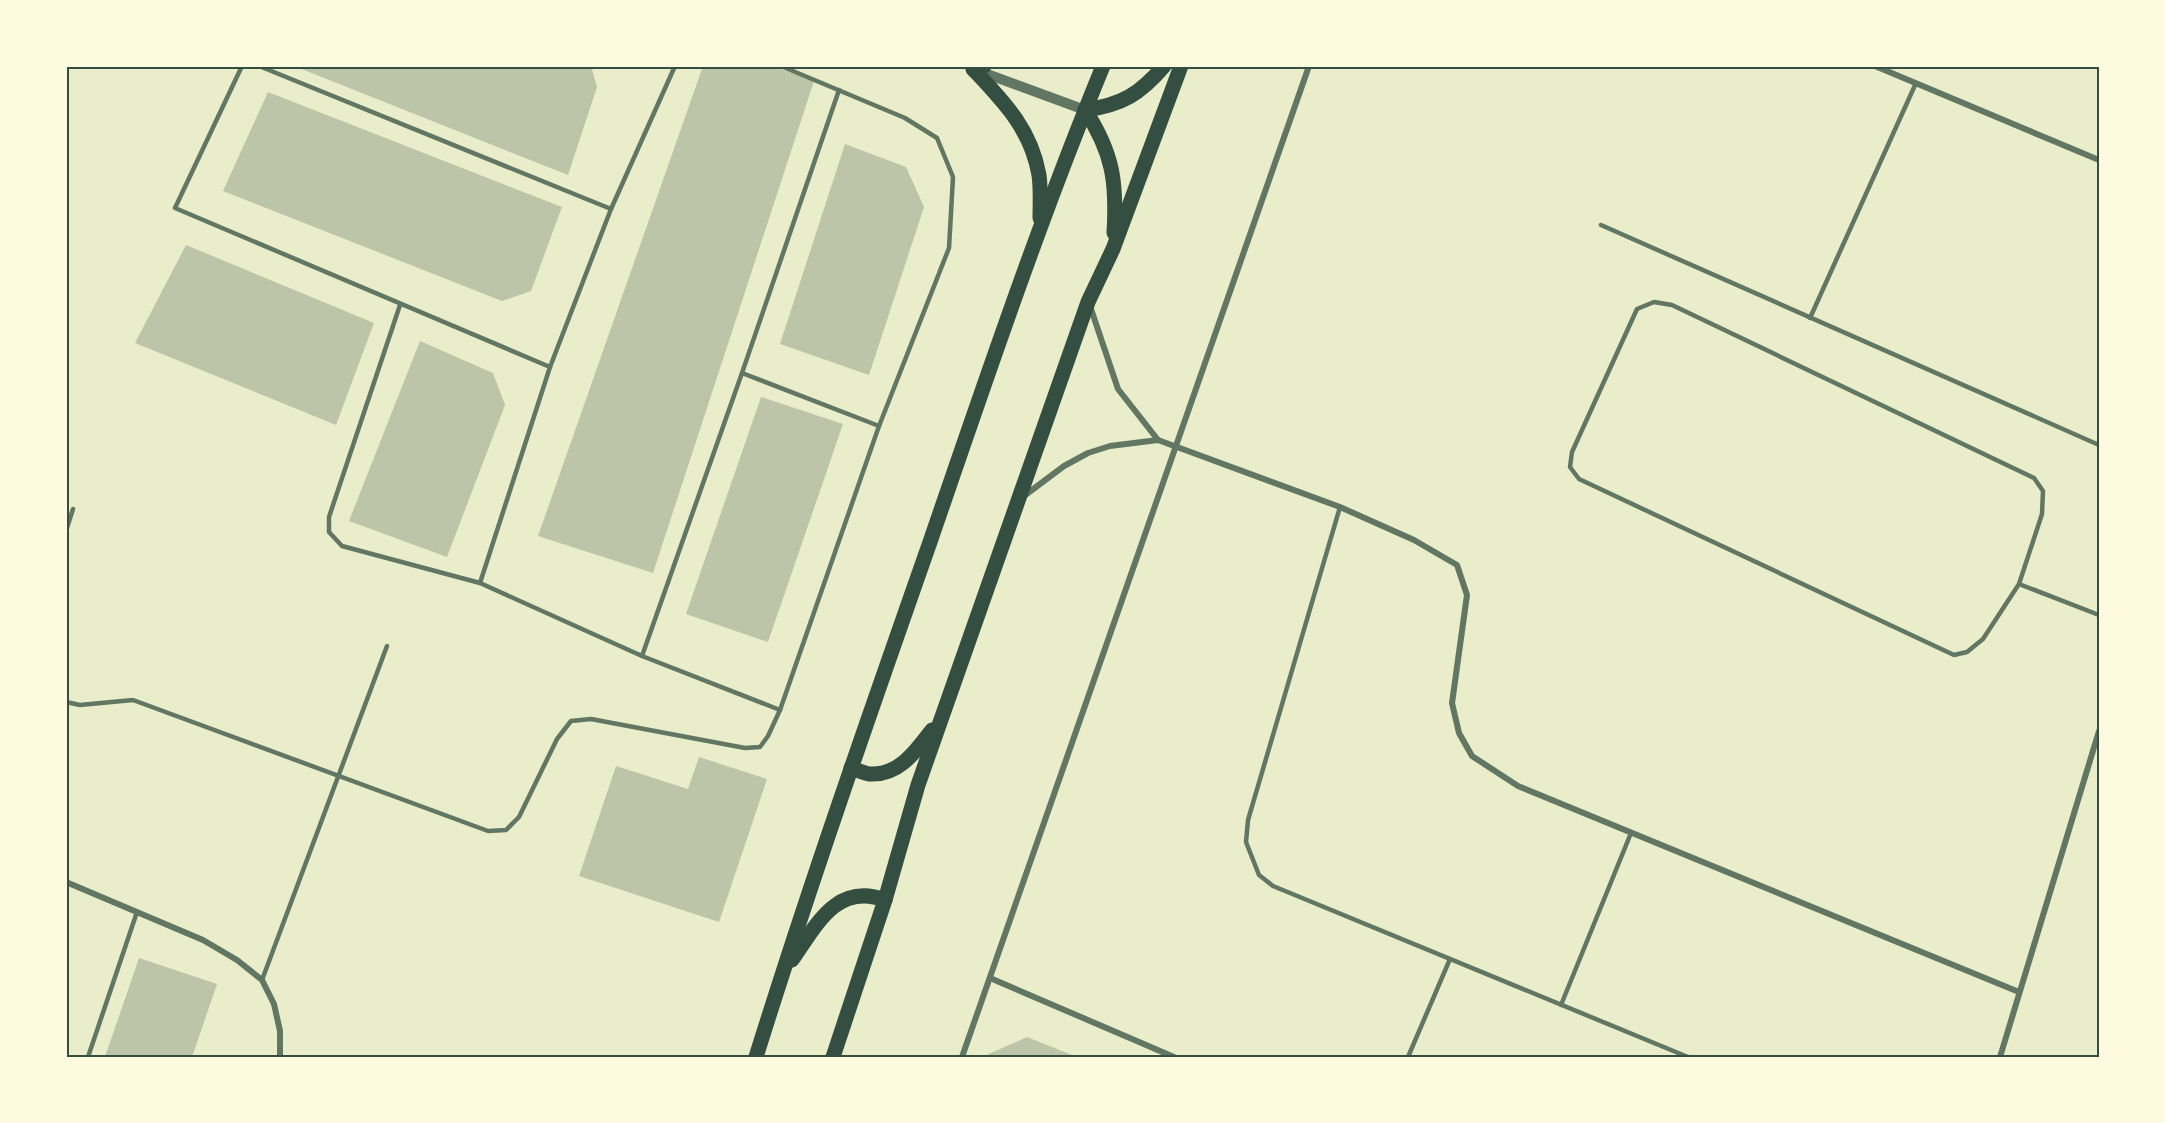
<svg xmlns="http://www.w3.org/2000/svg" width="2165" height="1123" viewBox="0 0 2165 1123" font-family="Montserrat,sans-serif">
	<rect width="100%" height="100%" fill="#e9edc9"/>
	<g fill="#bcc5a7">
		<path d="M294 66H591L597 87 568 175Z"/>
		<path d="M703 66H772L814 81 653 573 538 536Z"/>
		<path d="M268 92 562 207 531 291 502 301 223 191Z"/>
		<path d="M845 144 906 167 924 207 869 375 780 344Z"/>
		<path d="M186 245 374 323 336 425 135 343Z"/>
		<path d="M420 341 493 373 505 405 447 557 349 521Z"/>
		<path d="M761 397 843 424 768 642 686 614Z"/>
		<path d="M699 757 767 779 719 922 579 876 616 766 688 789Z"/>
		<path d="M139 958 217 984 192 1057H105Z"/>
		<path d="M1027 1037 1077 1057H982Z"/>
	</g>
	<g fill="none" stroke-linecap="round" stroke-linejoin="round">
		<g stroke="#617663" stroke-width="4.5">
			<path d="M242 66 175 208 550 367"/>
			<path d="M259 66 611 209"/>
			<path d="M675 66 611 209 550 367 480 583 642 656 780 710"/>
			<path d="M1601 225 2099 445"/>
			<path d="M400 305 329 517V532L342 546 480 583"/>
			<path d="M1810 318 1916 83"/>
			<path d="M742 373 879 426"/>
			<path d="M1340 507 1248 820 1246 842 1259 875 1273 886 1688 1057"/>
			<path d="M66 531 73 509"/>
			<path d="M2019 584 1983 639 1967 652 1954 655 1579 479 1570 467 1572 452 1637 309 1654 302 1672 305 2034 478 2043 491 2042 514 2019 584 2099 615"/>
			<path d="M642 656 742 373 839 90"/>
			<path d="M66 702 80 705 133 700 488 831 506 830 519 817 557 739 571 721 591 719 745 748 760 747 768 736 780 710 879 426 949 248 953 177 937 138 905 118 781 66"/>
			<path d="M262 980 387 646"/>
			<path d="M1561 1005 1631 833"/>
			<path d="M88 1057 137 912"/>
			<path d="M1408 1057 1450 959"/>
		</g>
		<g stroke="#617663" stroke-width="6">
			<path d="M1875 66 2099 160"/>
			<path d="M1090 306 1118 389 1158 440"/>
			<path d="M1024 496 1064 466 1088 453 1110 446 1158 440 1340 507 1414 540 1457 565 1467 595 1452 703 1459 733 1472 756 1518 786 2019 992"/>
			<path d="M66 882 203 940 237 960 262 980 274 1004 280 1031V1057"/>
			<path d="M990 978 1174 1057"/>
			<path d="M962 1057 1309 66"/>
			<path d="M2000 1057 2099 731"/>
		</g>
		<path stroke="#617663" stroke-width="10" d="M976 70 1085 110"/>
		<g stroke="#344e41" stroke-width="15">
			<path d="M984 66 973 69C1004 102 1031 129 1039 175 1041 189 1040 204 1040 218"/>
			<path d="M1085 110C1113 153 1117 182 1114 233"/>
			<path d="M1085 110C1122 105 1140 94 1164 66"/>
			<path d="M851 768C857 770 864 773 869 774 899 776 916 751 932 730"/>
			<path d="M792 960C816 926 836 882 885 900"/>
			<path d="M756 1057C810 884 870 713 930 542 985 382 1039 222 1103 66"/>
			<path d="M833 1057 885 900 918 785 1088 302 1113 249 1181 66"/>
		</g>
	</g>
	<rect width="2165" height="1123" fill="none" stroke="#fefae0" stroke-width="135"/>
	<rect x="68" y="68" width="2030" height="988" fill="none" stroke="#344e41" stroke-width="2"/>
</svg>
